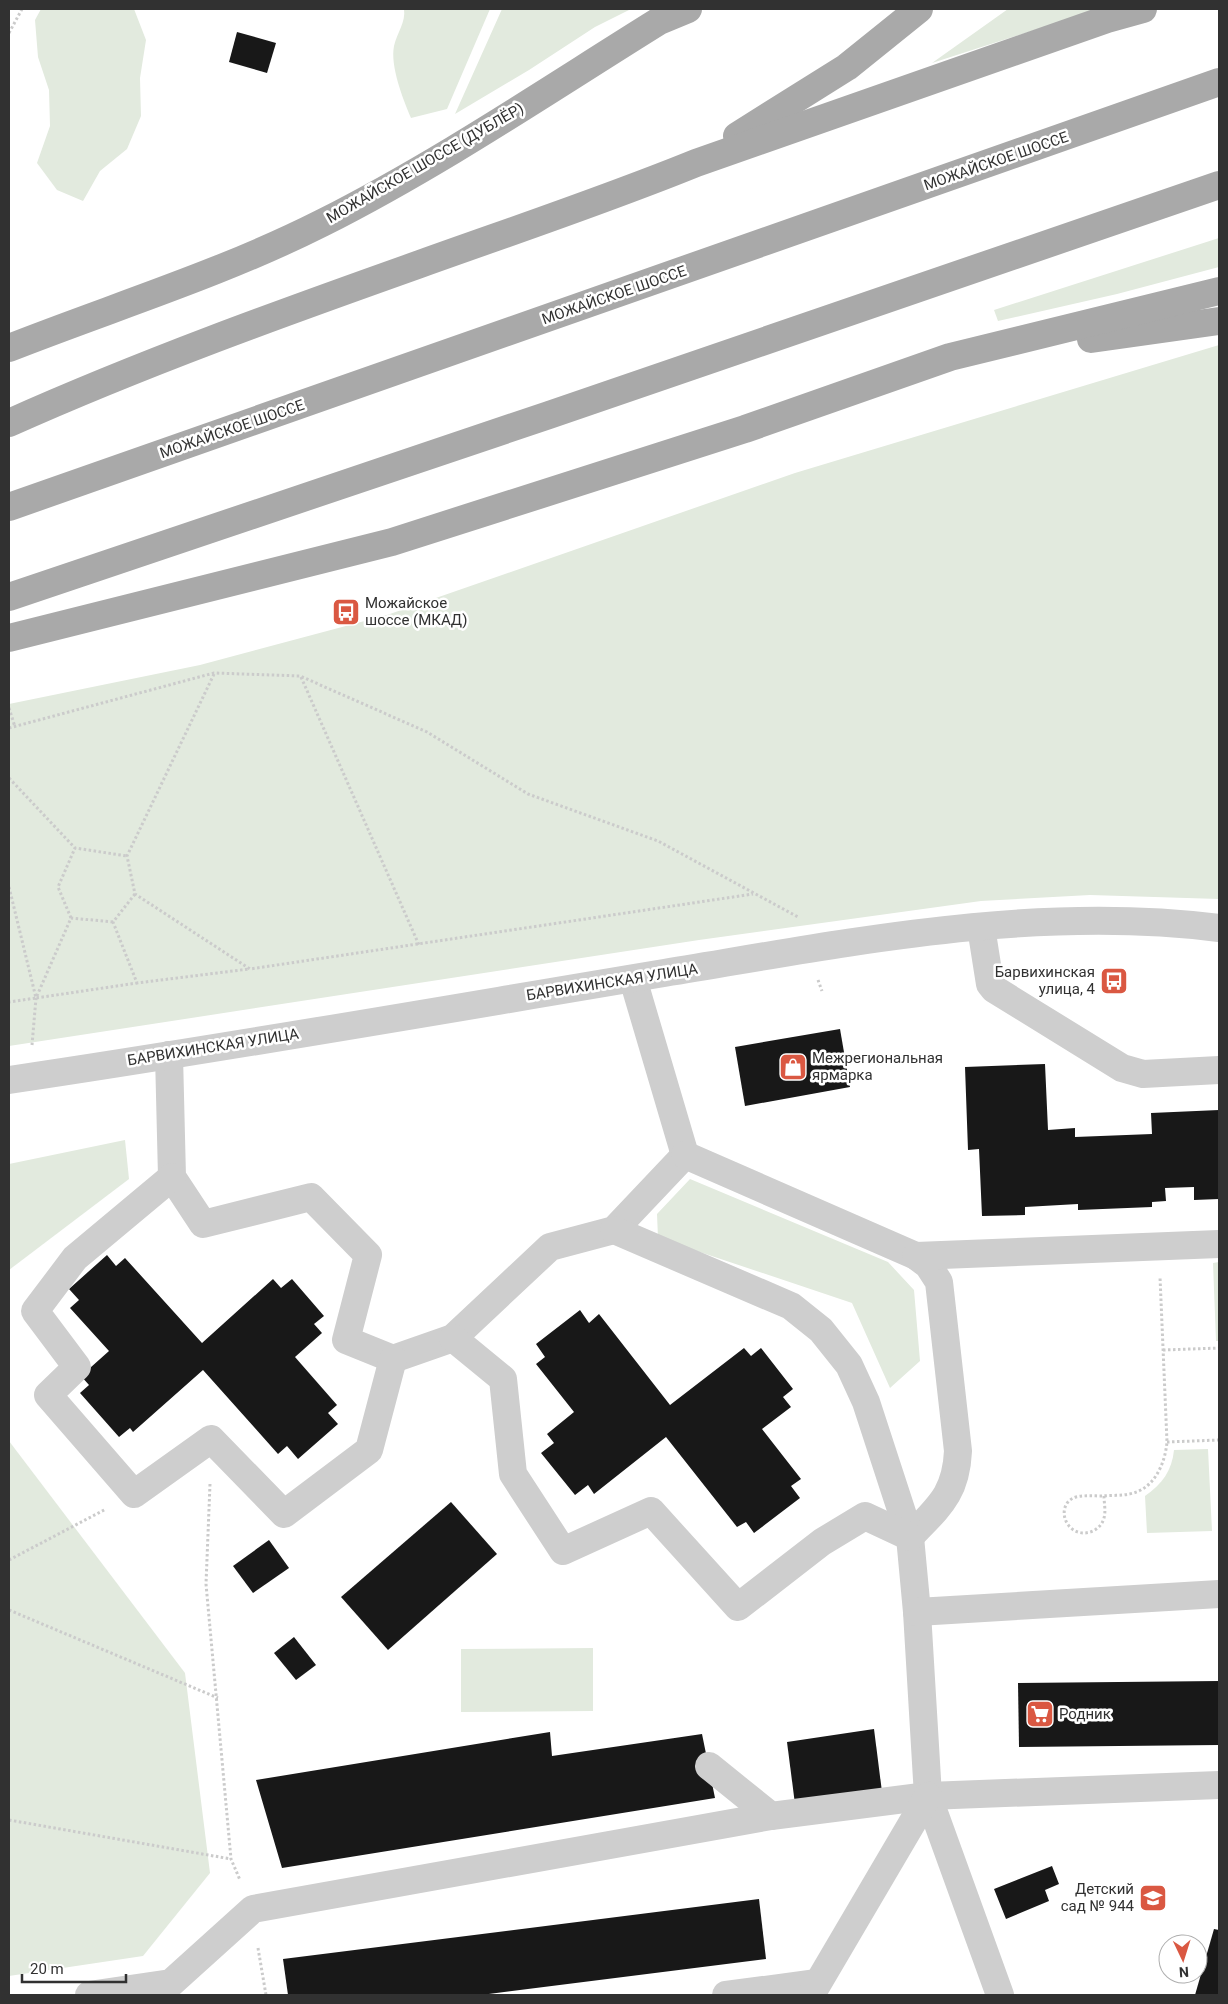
<svg xmlns="http://www.w3.org/2000/svg" width="1228" height="2004" viewBox="0 0 1228 2004" font-family="Roboto,sans-serif">
	<rect width="100%" height="100%" fill="#fff"/>
	<g fill="#e2eade">
		<path d="M41 9H134L146 40 140 78 141 116 127 149 100 171 83 201 57 190 37 163 50 126 49 90 38 57 35 20Z"/>
		<path d="M404 9H490L447 109 411 118C403 99 390 66 394 46 397 33 406 22 404 9Z"/>
		<path d="M502 9H631L595 27 529 70 455 114Z"/>
		<path d="M1008 9H1100L932 63Z"/>
		<path d="M1219 238V267L1117 294 998 321 994 310Z"/>
		<path d="M1219 345V899L1090 895 981 901 699 940 9 1046V704L200 665 387 615 795 473Z"/>
		<path d="M125 1140 129 1179 9 1270V1164Z"/>
		<path d="M690 1179 888 1262 914 1290 920 1361 890 1388 852 1303 658 1238 657 1214Z"/>
		<path d="M1219 1262V1341H1216L1213 1263Z"/>
		<path d="M9 1441 185 1673 210 1873 143 1956 9 1976Z"/>
		<path d="M1208 1449 1212 1531 1147 1533 1145 1496C1162 1484 1172 1471 1174 1450Z"/>
		<path d="M593 1648V1711L461 1712V1649Z"/>
	</g>
	<g fill="#181818">
		<path d="M237 32 276 43 267 73 229 62Z"/>
		<path d="M840 1029 850 1087 745 1106 735 1047Z"/>
		<path d="M1045 1064 1048 1130 1075 1128V1137L1152 1134 1151 1113 1219 1110V1199L1194 1200V1187L1165 1188 1166 1201 1152 1202V1207L1078 1210V1204L1025 1207V1215L982 1216 979 1149 968 1150 965 1067Z"/>
		<path d="M107 1255 116 1266 125 1258 202 1343 273 1279 281 1288 292 1279 324 1316 314 1324 322 1333 295 1357 337 1405 328 1413 338 1424 298 1459 287 1446 278 1454 203 1370 133 1432 130 1428 119 1437 80 1393 89 1385 81 1376 109 1351 70 1308 79 1300 69 1289Z"/>
		<path d="M580 1310 589 1323 599 1314 670 1405 744 1348 751 1356 761 1348 793 1389 783 1397 791 1407 762 1429 801 1479 791 1486 800 1498 754 1533 746 1522 737 1527 666 1437 594 1494 588 1485 575 1495 541 1453 554 1443 547 1434 574 1412 536 1364 545 1357 536 1344Z"/>
		<path d="M451 1502 497 1554 388 1650 341 1597Z"/>
		<path d="M269 1540 289 1568 253 1593 233 1566Z"/>
		<path d="M294 1637 316 1665 296 1680 274 1653Z"/>
		<path d="M1219 1681V1745L1019 1747 1018 1683Z"/>
		<path d="M874 1729 882 1792 795 1804 787 1742Z"/>
		<path d="M550 1732 552 1756 702 1734 715 1798 282 1868 256 1780Z"/>
		<path d="M1052 1866 1059 1884 1045 1890 1049 1901 1006 1919 994 1889Z"/>
		<path d="M759 1899 766 1959 481 1995H288L283 1959Z"/>
		<path d="M1214 1929 1219 1930V1995H1195Z"/>
	</g>
	<g fill="none" stroke-linecap="round" stroke-linejoin="round">
		<g stroke="#cbcbcb" stroke-width="3" stroke-dasharray="2.5 2.5" stroke-linecap="butt">
			<path d="M9 33 22 9"/>
			<path d="M214 674 127 856 135 894 250 969 753 894"/>
			<path d="M301 677 419 945"/>
			<path d="M9 708 15 727"/>
			<path d="M9 728 214 673 300 676 427 732 528 794 658 841 798 917"/>
			<path d="M9 778 75 848 127 856"/>
			<path d="M9 887 36 998 9 1002"/>
			<path d="M135 894 113 922 137 983 249 969"/>
			<path d="M71 918 58 887 75 848"/>
			<path d="M113 922 71 918 36 998 137 983"/>
			<path d="M818 980 822 991"/>
			<path d="M32 1045 36 998"/>
			<path d="M1163 1350 1219 1348"/>
			<path d="M1167 1442 1219 1440"/>
			<path d="M210 1484 206 1584 231 1859 240 1880"/>
			<path d="M1104 1496C1104 1503 1106 1511 1104 1518 1100 1533 1080 1538 1070 1527 1061 1518 1062 1501 1076 1497 1085 1495 1094 1496 1103 1496 1111 1495 1121 1496 1129 1494 1154 1490 1165 1464 1167 1442L1160 1277"/>
			<path d="M9 1560 106 1509"/>
			<path d="M9 1610 218 1698"/>
			<path d="M9 1820 231 1859"/>
			<path d="M258 1948 266 1995"/>
		</g>
		<g stroke="#cecece" stroke-width="28">
			<path d="M981 927 990 984 994 989 1122 1068 1143 1074 1219 1070"/>
			<path d="M633 979 685 1155"/>
			<path d="M169 1055 172 1177 203 1224 311 1197 368 1255 346 1340 393 1359 453 1338 550 1247 614 1230 685 1155"/>
			<path d="M9 1080C226 1048 442 1010 658 974 842 944 1032 904 1219 928"/>
			<path d="M685 1155 916 1256 928 1265 939 1282 958 1451C956 1495 938 1507 910 1537"/>
			<path d="M172 1177 75 1258 35 1311 77 1367 48 1395 134 1494 211 1439 284 1514 369 1450 393 1359"/>
			<path d="M614 1230 791 1306 821 1330 849 1365 866 1402 910 1537 917 1612 928 1796 1000 1995"/>
			<path d="M916 1256 1219 1244"/>
			<path d="M453 1338 503 1379 513 1474 563 1551 651 1511 738 1607 822 1542 865 1516 910 1537"/>
			<path d="M917 1612 1219 1594"/>
			<path d="M709 1766 771 1816 928 1796 1219 1785"/>
			<path d="M89 1995 171 1983 253 1909 771 1816"/>
			<path d="M726 1995 817 1983"/>
			<path d="M811 1995 928 1796"/>
		</g>
		<g stroke="#a9a9a9" stroke-width="28">
			<path d="M737 136 847 67 919 9"/>
			<path d="M1091 339 1219 321"/>
			<path d="M9 348C113 307 221 274 322 223 439 164 548 90 659 21L688 9"/>
			<path d="M9 423C143 363 282 313 420 264 512 231 605 200 696 163L1107 19 1143 9"/>
			<path d="M9 507 1219 82"/>
			<path d="M9 597 549 415 1219 185"/>
			<path d="M9 638 392 542 745 429 950 357 1219 291"/>
		</g>
	</g>
	<defs>
		<g id="bus-square" transform="scale(1.4375)"><rect x="-9" y="-9" width="18" height="18" rx="4" fill="#da5842" stroke="#fff"/><path d="M-5-6H5V4H4V6H2V4H-2V6H-4V4H-5ZM-3.5-4V0h7V-4ZM-3.5 1.2v1.5H-2V1.2ZM2 1.2v1.5H3.5V1.2Z" fill="#fff"/></g>
		<g id="shop-square" transform="scale(1.4375)"><rect x="-9" y="-9" width="18" height="18" rx="4" fill="#da5842" stroke="#fff"/><path d="M-5-2.5h2.3a2.7 3.5 0 0 1 5.4 0H5L5.5 6h-11ZM-1.5-2.5h3a1.5 2.3 0 0 0-3 0Z" fill="#fff"/></g>
		<g id="supermarket-square" transform="scale(1.4375)"><rect x="-9" y="-9" width="18" height="18" rx="4" fill="#da5842" stroke="#fff"/><path d="M-6-5.5h2.5l.6 2H6L4.5 2H-2.5L-4.4-4H-6ZM-1.5 3.2a1.3 1.3 0 1 0 .1 0ZM3 3.2a1.3 1.3 0 1 0 .1 0Z" fill="#fff"/></g>
		<g id="school-square" transform="scale(1.4375)"><rect x="-9" y="-9" width="18" height="18" rx="4" fill="#da5842" stroke="#fff"/><path d="M0-5L7-2L0 1L-7-2ZM-4 1L0 2.5L4 1V4Q0 6-4 4Z" fill="#fff"/></g>
	</defs>
	<g fill-rule="evenodd">
		<use href="#bus-square" x="346" y="612"/>
		<use href="#bus-square" x="1114" y="981"/>
		<use href="#shop-square" x="793" y="1067"/>
		<use href="#supermarket-square" x="1040" y="1714"/>
		<use href="#school-square" x="1153" y="1898"/>
	</g>
	<g text-anchor="middle" stroke-width="5" stroke-linejoin="round" paint-order="stroke">
		<g font-size="15" fill="#313131" stroke="#fff">
			<text transform="translate(996 161) rotate(-19)" y="5">МОЖАЙСКОЕ ШОССЕ</text>
			<text transform="translate(425 163) rotate(-30)" y="5">МОЖАЙСКОЕ ШОССЕ (ДУБЛЁР)</text>
			<text transform="translate(614 295) rotate(-19)" y="5">МОЖАЙСКОЕ ШОССЕ</text>
			<text transform="translate(232 429) rotate(-19)" y="5">МОЖАЙСКОЕ ШОССЕ</text>
			<text transform="translate(612 982) rotate(-9)" y="5">БАРВИХИНСКАЯ УЛИЦА</text>
			<text transform="translate(213 1047) rotate(-9)" y="5">БАРВИХИНСКАЯ УЛИЦА</text>
		</g>
		<g font-size="15" fill="#313131" stroke="#fff" text-anchor="start">
			<text x="365" y="608">Можайское<tspan x="365" dy="17">шоссе (МКАД)</tspan></text>
			<text x="1095" y="977" text-anchor="end">Барвихинская<tspan x="1095" dy="17">улица, 4</tspan></text>
			<text x="812" y="1063">Межрегиональная<tspan x="812" dy="17">ярмарка</tspan></text>
			<text x="1059" y="1719">Родник</text>
			<text x="1134" y="1894" text-anchor="end">Детский<tspan x="1134" dy="17">сад № 944</tspan></text>
		</g>
	</g>
	<rect width="1228" height="2004" fill="none" stroke="#313131" stroke-width="20"/>
	<g transform="translate(1183 1959) rotate(176)"><circle r="24" fill="#ffffff" stroke="#adadad"/>
	<path d="M0-4L9 19L0 12L-9 19Z" fill="#da5842"/>
	<text y="-8" font-size="14" font-weight="bold" text-anchor="middle" fill="#313131">N</text>
	</g>
	<path d="M22 1974v8h104v-8" fill="none" stroke="#313131" stroke-width="2.5"/>
	<text x="30" y="1974" font-size="15" fill="#313131" stroke="#ffffff" stroke-width="4" paint-order="stroke">20 m</text>
</svg>
